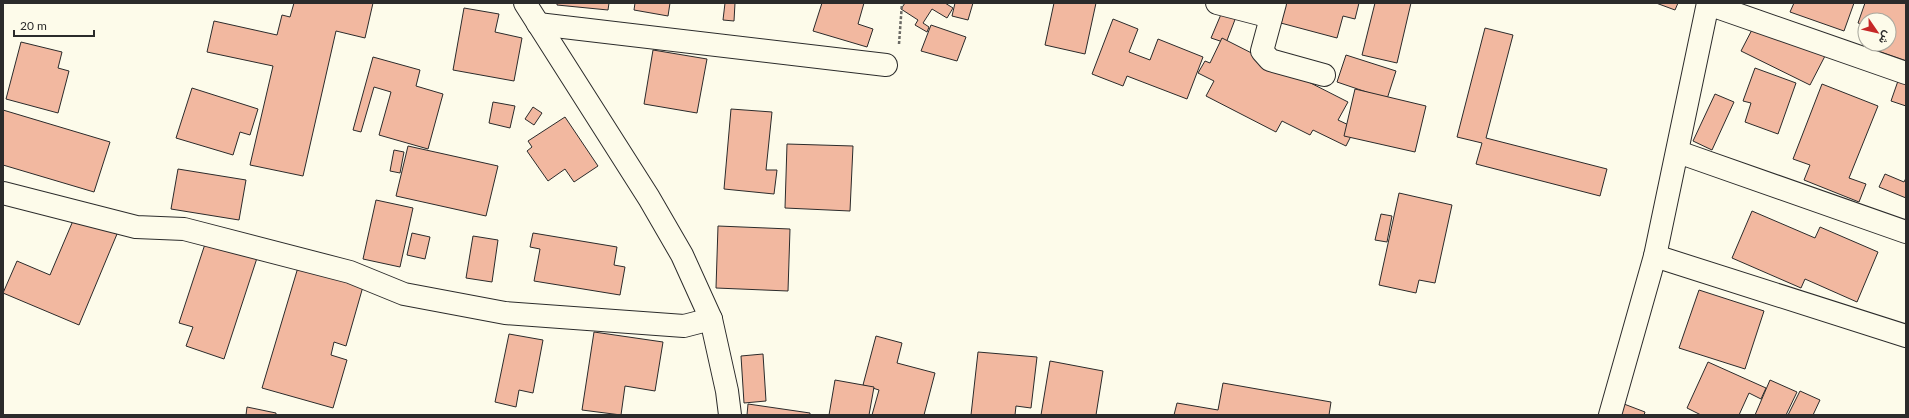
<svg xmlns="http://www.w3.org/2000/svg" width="1909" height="418" viewBox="0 0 1909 418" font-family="Lato,Vazirmatn,sans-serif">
	<rect width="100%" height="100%" fill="#fdfbea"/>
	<g fill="#f2b8a0" stroke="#2b2b2b">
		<path d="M294 3H373L365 38 336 31 303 176 250 165 273 66 207 52 214 21 277 35 282 15 290 17Z"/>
		<path d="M557 3H609L608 10 557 5Z"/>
		<path d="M635 3H670L668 16 634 10Z"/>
		<path d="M725 3H735L734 21 723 20Z"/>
		<path d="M822 3H864L858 24 873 29 867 47 813 31Z"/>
		<path d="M905 3H945L953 8 947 18 932 9 923 23 929 27 927 32 915 25 918 20 901 9Z"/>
		<path d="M955 3H973L968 20 952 16Z"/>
		<path d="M1054 3H1096L1085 54 1045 45Z"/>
		<path d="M1283 3H1359L1355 19 1343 16 1337 38 1277 22Z"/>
		<path d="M1375 3H1411L1397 63 1362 55Z"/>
		<path d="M1656 3H1678L1675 10Z"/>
		<path d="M1794 3H1854L1844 31 1790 12Z"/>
		<path d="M1865 3H1906V61L1863 46 1865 39V44H1889V20H1865V25L1858 23Z"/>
		<path d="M464 8 499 14 495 32 522 38 514 81 453 70Z"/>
		<path d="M1222 12 1236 17 1226 43 1211 38Z"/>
		<path d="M1113 19 1138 29 1129 52 1150 60 1158 39 1203 57 1187 99 1127 76 1123 86 1092 74Z"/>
		<path d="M1756 22 1825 56 1810 85 1741 51Z"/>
		<path d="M931 25 966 37 957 61 921 51Z"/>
		<path d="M1485 28 1513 35 1486 138 1607 169 1600 196 1476 164 1482 143 1457 137Z"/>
		<path d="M1222 38 1348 102 1338 120 1355 128 1346 146 1313 130 1310 135 1282 121 1276 132 1206 96 1214 81 1198 73 1205 61 1210 63Z"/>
		<path d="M21 42 62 52 58 68 69 71 58 113 6 99Z"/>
		<path d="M653 50 707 59 697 113 644 104Z"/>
		<path d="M1346 55 1396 71 1387 99 1337 82Z"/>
		<path d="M373 57 420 70 416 86 443 94 428 149 379 135 391 92 374 87 361 132 353 130Z"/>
		<path d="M1755 68 1796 83 1778 134 1745 122 1751 103 1743 101Z"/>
		<path d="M1899 78 1906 80V106L1891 101Z"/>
		<path d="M1822 84 1878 106 1849 178 1866 184 1859 202 1804 180 1810 165 1793 159Z"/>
		<path d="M192 88 258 109 250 135 240 132 233 155 176 138Z"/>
		<path d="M1355 89 1426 106 1415 152 1344 136Z"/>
		<path d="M1715 94 1734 102 1712 150 1693 141Z"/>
		<path d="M493 102 515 106 510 128 489 123Z"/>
		<path d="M533 107 542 113 534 125 525 119Z"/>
		<path d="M731 109 772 112 766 170H777L774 194 724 189Z"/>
		<path d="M3 110 110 142 94 192 3 165Z"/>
		<path d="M565 117 598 166 574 182 565 169 548 181 527 151 532 147 528 141Z"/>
		<path d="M787 144 853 146 850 211 785 208Z"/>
		<path d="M408 146 498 166 486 216 396 196Z"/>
		<path d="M394 150 404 152 400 173 390 171Z"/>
		<path d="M178 169 246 180 239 220 171 209Z"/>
		<path d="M1885 174 1904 182 1906 178V198L1879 187Z"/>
		<path d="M1399 193 1452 205 1435 283 1419 280 1416 293 1379 285Z"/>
		<path d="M376 200 413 208 400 267 363 259Z"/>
		<path d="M1752 211 1815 238 1820 227 1878 252 1857 302 1805 279 1801 288 1732 258Z"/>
		<path d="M1381 214 1392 216 1387 242 1375 240Z"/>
		<path d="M75 216 117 234 79 325 3 293 17 261 50 275Z"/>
		<path d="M718 226 790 229 788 291 716 288Z"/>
		<path d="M412 233 430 237 425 259 407 255Z"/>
		<path d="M533 233 617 247 614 265 625 267 620 295 534 281 540 249 530 247Z"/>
		<path d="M473 236 498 240 492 282 466 278Z"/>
		<path d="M207 238 258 255 224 359 186 346 193 327 179 323Z"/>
		<path d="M299 264 364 283 346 346 334 342 331 355 347 360 333 408 262 388Z"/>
		<path d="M1699 290 1764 311 1745 369 1679 348Z"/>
		<path d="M594 332 663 342 655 391 625 386 621 415 582 410Z"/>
		<path d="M509 334 543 340 533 393 519 390 516 407 495 402Z"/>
		<path d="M876 336 902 343 897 363 935 373 924 415H872L879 390 863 385Z"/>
		<path d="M978 352 1037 357 1031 408 1016 406 1015 415H971Z"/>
		<path d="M763 354 766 401 744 403 741 356Z"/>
		<path d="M1050 361 1103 371 1096 415H1041Z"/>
		<path d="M1708 362 1766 388 1761 399 1749 393 1739 415H1701L1687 408Z"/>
		<path d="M835 380 874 387 869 415H829Z"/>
		<path d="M1770 380 1797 392 1786 415H1755Z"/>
		<path d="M1223 383 1331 402 1329 415H1174L1177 403 1218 410Z"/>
		<path d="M1800 391 1820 400 1813 415H1788Z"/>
		<path d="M748 404 810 413V415H747Z"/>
		<path d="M1624 404 1645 412 1644 415H1620Z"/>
		<path d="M247 407 276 413V415H246Z"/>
	</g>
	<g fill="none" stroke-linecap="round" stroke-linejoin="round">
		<g stroke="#2b2b2b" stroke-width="24">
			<g id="minor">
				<path d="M525 3 649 198 682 255 711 319 727 391 730 415"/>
				<path d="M1217 3 1271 17"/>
				<path d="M1275 3 1262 51 1270 60 1324 75"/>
				<path d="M1708 4 1906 73"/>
				<path d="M538 24 886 65"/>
				<path d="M1678 152 1906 232"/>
				<path d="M3 193 136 227 184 229 350 272 404 294 505 313 684 326 711 319"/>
				<path d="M1655 256 1906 336"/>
				<path d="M1610 415 1655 256 1708 3"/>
			</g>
		</g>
		<path stroke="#6a6964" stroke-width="2.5" stroke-dasharray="3 2" stroke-linecap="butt" d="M899 44 902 3"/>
		<use href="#minor" stroke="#fdfbea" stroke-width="22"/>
	</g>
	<rect width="1909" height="418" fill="none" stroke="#2b2b2b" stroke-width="8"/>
	<g transform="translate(1877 32) rotate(124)"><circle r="19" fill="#fdfbea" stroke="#a9a89e"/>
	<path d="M0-3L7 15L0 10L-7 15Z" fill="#c62828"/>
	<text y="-6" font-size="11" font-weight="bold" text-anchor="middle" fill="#2b2b2b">ش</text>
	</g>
	<path d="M14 30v6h80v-6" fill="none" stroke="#2b2b2b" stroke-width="2"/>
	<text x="20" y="30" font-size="12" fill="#2b2b2b" stroke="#fdfbea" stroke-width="3" paint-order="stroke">20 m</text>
</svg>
